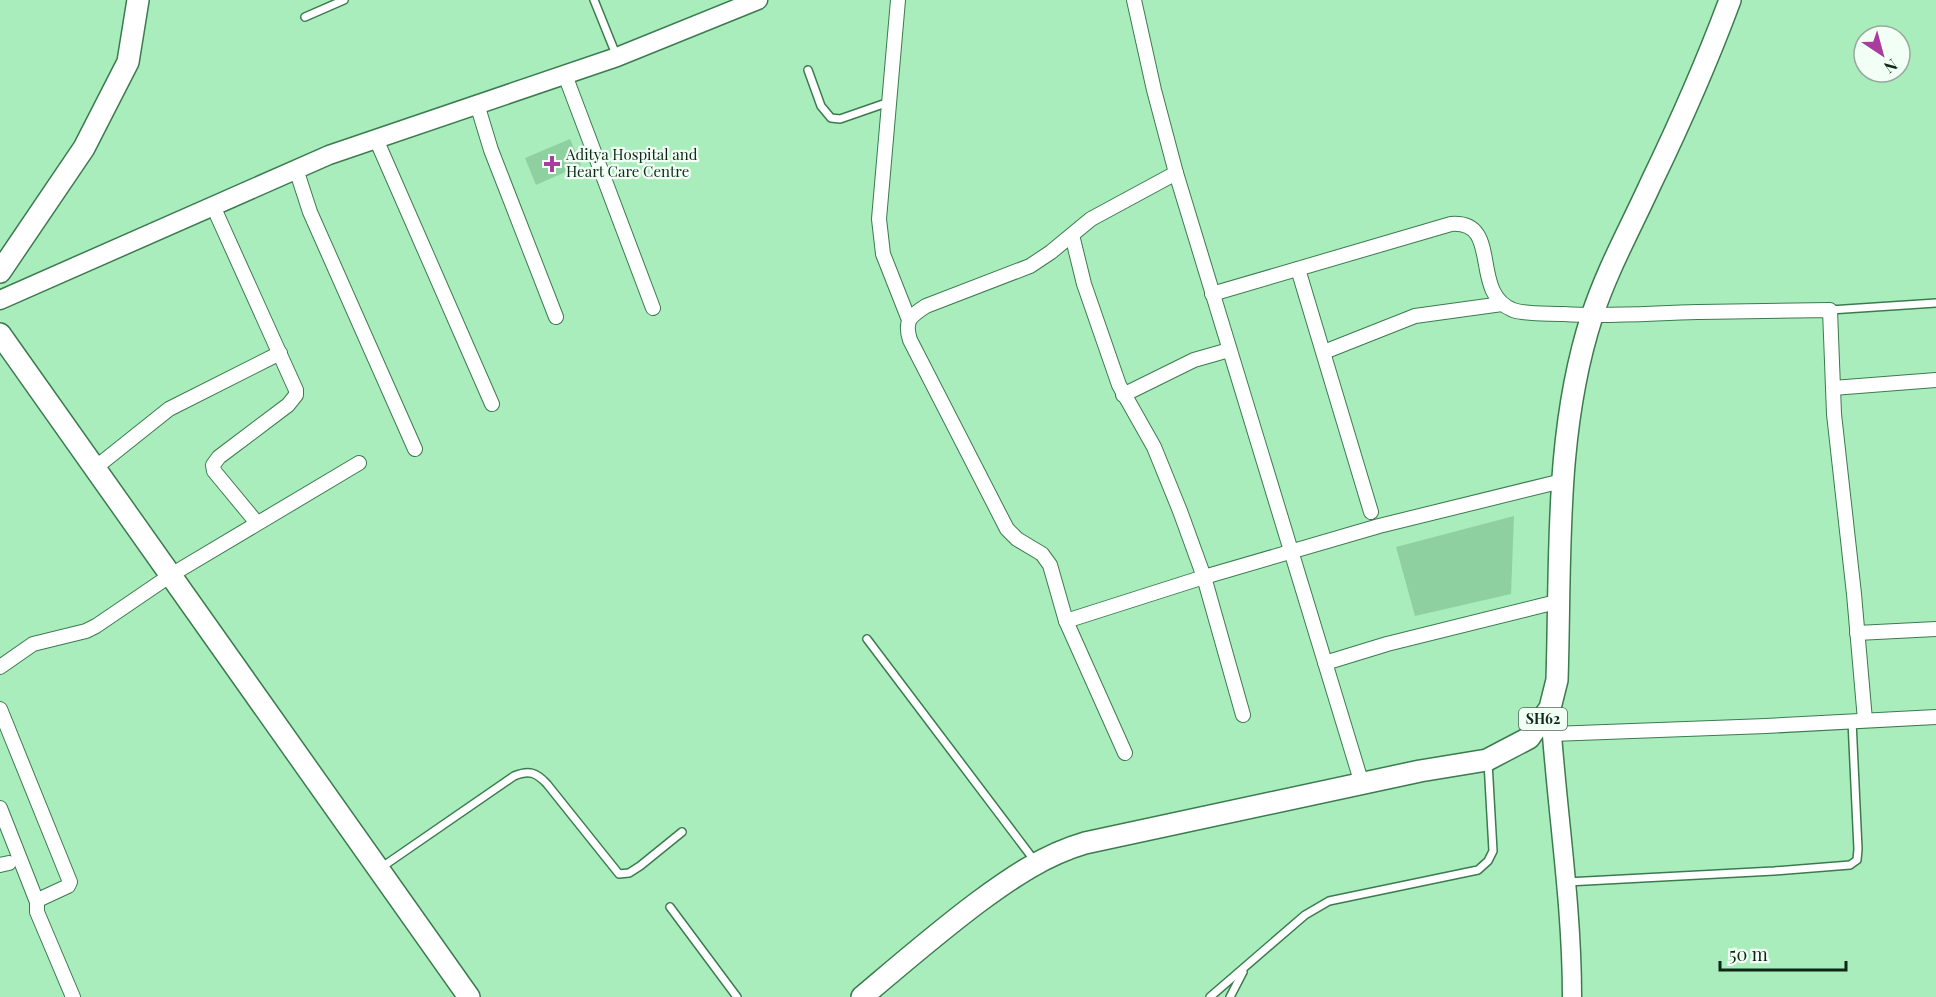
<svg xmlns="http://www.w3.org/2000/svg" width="1936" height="997" viewBox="0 0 1936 997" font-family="'Playfair Display',serif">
	<rect width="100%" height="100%" fill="#aaedbc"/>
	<g fill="#8fd0a0">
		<path d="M570 139 581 165 536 185 525 158Z"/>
		<path d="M1514 516 1511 594 1415 616 1396 547Z"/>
	</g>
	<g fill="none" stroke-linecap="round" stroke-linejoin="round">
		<g stroke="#3b7b4f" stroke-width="10">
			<g id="lane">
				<path d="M594 0 617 57"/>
				<path d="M305 17 344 0"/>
				<path d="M808 70 821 106 831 118 840 119 889 102"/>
				<path d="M1830 310 1936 303"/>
				<path d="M867 639 1034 860"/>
				<path d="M382 867 514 776C529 770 536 772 547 784L619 874 629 873 640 866 682 832"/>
				<path d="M1567 882 1774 871 1850 865 1857 860 1858 849 1852 721"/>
				<path d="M670 907 737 997"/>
				<path d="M1210 997 1305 915 1329 901 1478 870 1488 861 1493 851 1488 762"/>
				<path d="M1230 997 1243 972"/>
			</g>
		</g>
		<g stroke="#3b7b4f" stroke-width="16">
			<g id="street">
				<path d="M898 0 879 219 883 254 909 320"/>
				<path d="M1134 0 1154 90 1176 173 1362 784"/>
				<path d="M565 75 653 308"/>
				<path d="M477 104 491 150 556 317"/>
				<path d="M376 139 492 404"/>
				<path d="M296 169 310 212 415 449"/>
				<path d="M213 206 296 390V395L288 405 219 457 213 465 214 471 257 523"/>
				<path d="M1072 235 1084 284 1119 385 1154 447 1180 511 1204 577 1243 715"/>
				<path d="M1298 269 1371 512"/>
				<path d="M1212 294 1451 224C1503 220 1469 293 1513 310 1528 315 1548 313 1564 314 1608 317 1652 313 1697 312 1741 311 1785 311 1830 310L1834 414 1854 594 1865 720"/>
				<path d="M1324 352 1415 316 1502 304"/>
				<path d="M1833 388 1936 380"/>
				<path d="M1123 395 1194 360 1229 350"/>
				<path d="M95 468 169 409 280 353"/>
				<path d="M1066 621 1204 577 1379 526 1562 481"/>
				<path d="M1857 633 1936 629"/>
				<path d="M1325 663 1387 644 1560 601"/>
				<path d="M0 667 33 644 86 631 96 626 171 575 359 463"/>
				<path d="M0 709 70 882 68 886 40 899 37 902V912L73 997"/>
				<path d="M1552 734 1766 726 1936 717"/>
				<path d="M1125 753 1066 621 1050 565 1042 554 1017 539 1007 529 910 340C904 321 910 316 926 306L1030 266 1051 252 1091 219 1176 173"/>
				<path d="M0 808 37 902"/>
				<path d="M0 865 9 863"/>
			</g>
		</g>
		<g stroke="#3b7b4f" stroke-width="21">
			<g id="secondary">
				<path d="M0 300 329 155 617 57 758 0"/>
				<path d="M1550 708C1556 805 1572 900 1572 997"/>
			</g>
		</g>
		<g stroke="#3b7b4f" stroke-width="24">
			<g id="primary">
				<path d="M0 272 84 148 128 62 138 0"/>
				<path d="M0 334 469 997"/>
				<path d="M862 997C900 965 937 933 977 903 1011 878 1044 855 1085 843L1420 771 1487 760 1529 738 1550 708 1557 680C1561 558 1554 433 1592 316 1607 270 1631 227 1651 183 1680 123 1707 62 1730 0"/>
			</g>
		</g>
		<use href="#lane" stroke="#fff" stroke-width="7"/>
		<use href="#street" stroke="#fff" stroke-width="14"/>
		<use href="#secondary" stroke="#fff" stroke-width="18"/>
		<use href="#primary" stroke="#fff" stroke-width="21"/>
	</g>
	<path fill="#a93d9d" stroke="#f2fff5" stroke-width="2" d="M549 155h6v6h6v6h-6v6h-6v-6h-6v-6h6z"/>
	<g text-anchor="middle" stroke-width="4.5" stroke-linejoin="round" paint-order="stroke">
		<rect fill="#f2fff5" stroke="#526859" stroke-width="1.5" x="1519" y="708" width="48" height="22" rx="4.5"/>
		<g font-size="14" font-weight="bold" fill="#0d2816">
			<text x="1543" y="724">SH62</text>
		</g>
		<g font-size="15" fill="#0d2816" stroke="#f2fff5" text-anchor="start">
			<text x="566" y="160">Aditya Hospital and<tspan x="566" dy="17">Heart Care Centre</tspan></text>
		</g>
	</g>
	<g transform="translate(1882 54) rotate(144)"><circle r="28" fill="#f2fff5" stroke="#96a99c" stroke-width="1.5"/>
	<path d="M0-4.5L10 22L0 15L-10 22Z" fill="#a93d9d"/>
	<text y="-9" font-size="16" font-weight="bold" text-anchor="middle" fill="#0d2816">N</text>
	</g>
	<path d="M1720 961v9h126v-9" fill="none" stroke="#0d2816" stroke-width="3"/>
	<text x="1729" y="961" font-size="18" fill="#0d2816" stroke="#f2fff5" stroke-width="4.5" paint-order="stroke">50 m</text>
</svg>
